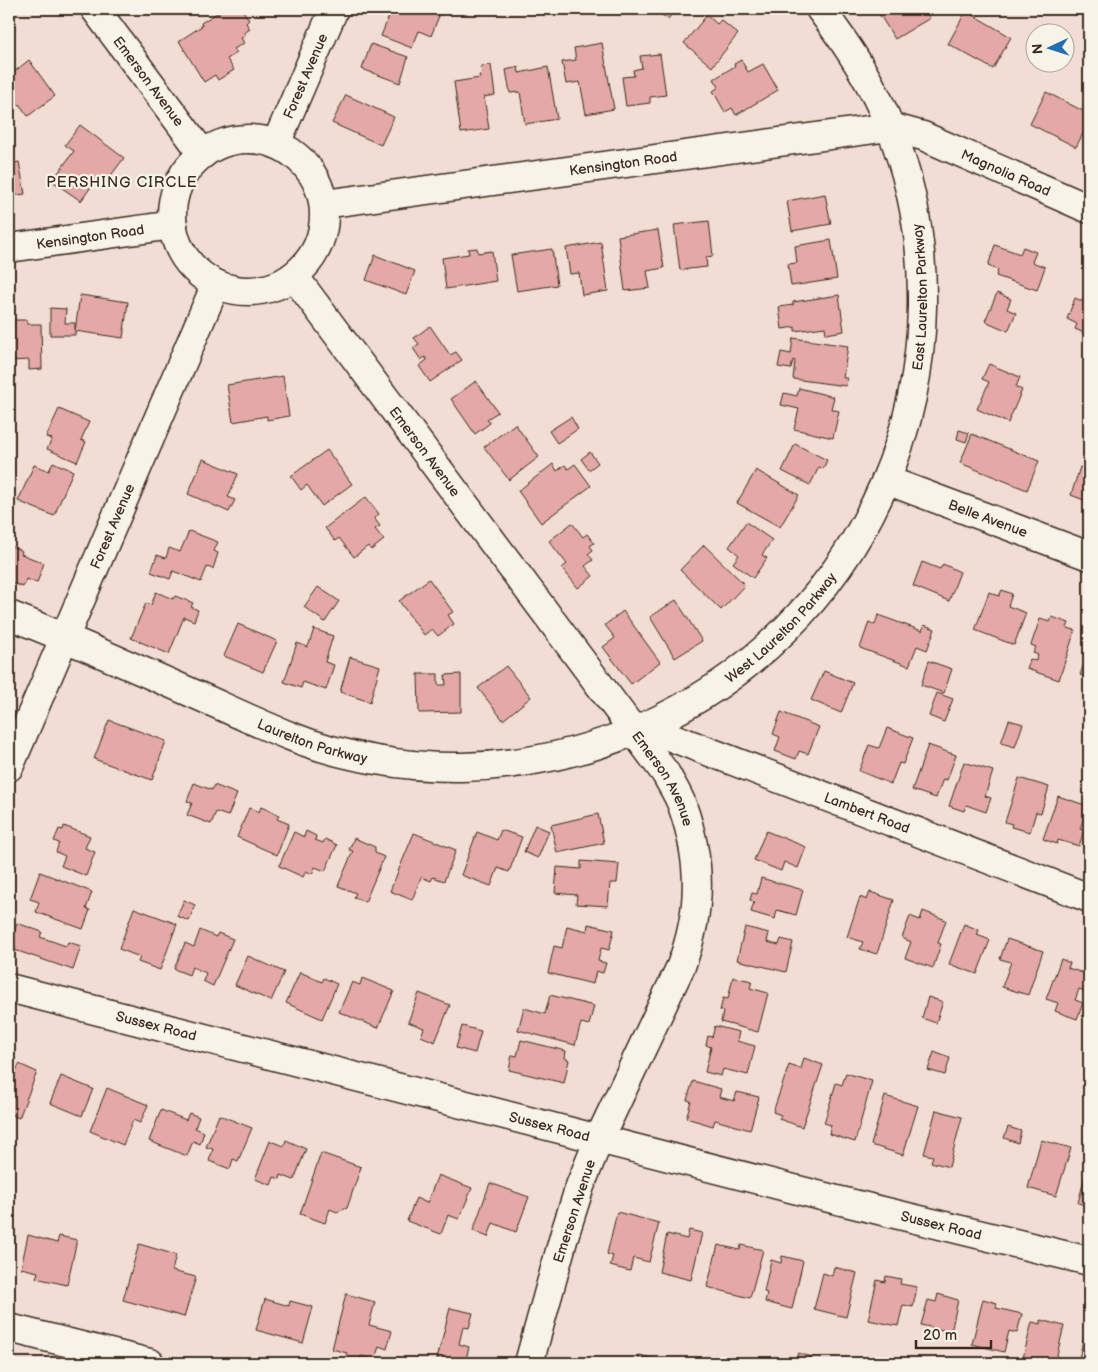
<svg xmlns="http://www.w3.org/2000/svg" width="1098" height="1372" viewBox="0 0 1098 1372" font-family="'Balsamiq Sans',sans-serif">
	<rect width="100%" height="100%" fill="#f1ddd4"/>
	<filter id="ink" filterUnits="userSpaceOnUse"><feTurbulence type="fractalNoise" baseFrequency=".02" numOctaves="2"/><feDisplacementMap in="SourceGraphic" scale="10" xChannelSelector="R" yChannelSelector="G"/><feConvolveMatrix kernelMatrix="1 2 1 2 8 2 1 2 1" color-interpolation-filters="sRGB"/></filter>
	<g filter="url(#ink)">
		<g fill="#e4a9a6" stroke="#3b2a1e">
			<path d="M224 9H242L249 20 246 23 250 29 244 33 245 36 241 38 244 43 234 49 237 53 227 59 234 70 218 80 215 75 204 82 179 41 202 26 201 23Z"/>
			<path d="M392 9 396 11 397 9H420L439 16 431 36 419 31 412 48 381 36Z"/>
			<path d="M653 9H676L668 19Z"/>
			<path d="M876 9H924L930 18 895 39Z"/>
			<path d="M966 11 1011 37 993 69 948 44Z"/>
			<path d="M707 15 717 24 721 20 738 34 712 67 684 43Z"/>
			<path d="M602 43 614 109 586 114 580 82 566 84 562 62 576 60 574 48Z"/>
			<path d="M9 44 15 53 9 57Z"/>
			<path d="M371 44 408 57 400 83 362 69Z"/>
			<path d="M660 54 666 95 650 97V103L626 106 622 77 634 76 633 70 642 68 640 56Z"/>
			<path d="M29 60 55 96 28 116 19 104 11 110 9 107V76Z"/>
			<path d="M741 60 748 72 763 64 778 90 736 115 732 108 725 112 713 91 719 87 714 79 735 66 734 64Z"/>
			<path d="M491 65 495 95 484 97 489 129 461 133 454 82 480 78 479 75 482 74 481 66Z"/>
			<path d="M518 67 519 73 548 67 557 119 525 124 520 92 510 93 506 70Z"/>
			<path d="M1046 92 1089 114V122L1076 147 1030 124Z"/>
			<path d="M346 95 394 117 381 145 332 123Z"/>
			<path d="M80 125 124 158 106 182 98 177 81 201 52 181 74 151 65 145Z"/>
			<path d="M19 162 25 194 9 196V164Z"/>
			<path d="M825 194 831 224 792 231 787 201Z"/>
			<path d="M709 221 713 256 706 257 707 267 680 270 674 225Z"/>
			<path d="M658 230 664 268 647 271 650 288 625 291 618 236Z"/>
			<path d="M831 240 837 279 791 286 788 264 797 263 795 246Z"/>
			<path d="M601 242 608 291 582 295 579 273 570 274 566 248Z"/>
			<path d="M995 245 1020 254 1023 247 1036 252 1032 262 1045 267 1037 290 996 276 998 270 988 266Z"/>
			<path d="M477 248 478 253 492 251 496 281 446 289 442 258 469 254 468 249Z"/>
			<path d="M552 249 557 285 517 291 511 255Z"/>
			<path d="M375 255 415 271 406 295 366 280Z"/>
			<path d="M997 293 1011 299 1007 309 1016 313 1008 331 985 321Z"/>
			<path d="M80 295 128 302 123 338 75 331Z"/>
			<path d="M839 295 844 331 826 334 825 327 795 331V327L782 329 779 307 793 305V302Z"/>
			<path d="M1075 298 1088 304 1089 300V335L1075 329 1077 324 1067 319Z"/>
			<path d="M50 308 66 309 65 323H75V335H50Z"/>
			<path d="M9 320H27V324H41L42 369 29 370V360L9 361Z"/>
			<path d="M430 326 450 355 456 352 462 360 430 382 419 366 427 360 425 357 421 360 413 348 419 344 414 338Z"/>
			<path d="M793 338 848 346 843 378H847L846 386 793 379 795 361 793 360 791 369 778 367 781 352 791 354Z"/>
			<path d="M989 364 1020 377 1016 387 1022 390 1008 423 977 409 989 382 982 379Z"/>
			<path d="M283 376 289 416 267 420V416L233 422 227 385Z"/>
			<path d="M476 381 498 412 487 419 490 423 475 434 451 399Z"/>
			<path d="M799 388 834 397 831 409 839 411 833 438 794 429 799 409 781 405 784 393 797 396Z"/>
			<path d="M59 409 89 422 81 440 86 442 77 462 47 449 52 439 46 437Z"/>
			<path d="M571 417 578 429 557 443 549 431Z"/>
			<path d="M515 424 539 457 509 480 484 447Z"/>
			<path d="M959 430 969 433 966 442 957 439Z"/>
			<path d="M972 434 1039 461 1027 490 960 463Z"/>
			<path d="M795 444 827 460 823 469 819 467 810 485 782 471Z"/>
			<path d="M327 450 352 484 322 506 307 485 301 490 291 476Z"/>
			<path d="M590 452 598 463 589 470 581 459Z"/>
			<path d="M203 459 238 474 228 497 235 500 229 512 188 494Z"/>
			<path d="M53 462 73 471 54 516 18 501 34 465 49 471Z"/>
			<path d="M553 464 557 471 565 465 568 469 575 464 591 486 541 523 518 491Z"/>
			<path d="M1080 467 1089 471V502L1071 495Z"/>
			<path d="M756 470 799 495 780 527 737 503Z"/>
			<path d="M366 497 379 514 374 518 380 526 375 529 384 540 371 550 368 546 354 557 339 538 335 541 325 528Z"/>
			<path d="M746 522 772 540 762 555 767 558 753 578 733 563 739 555 729 547Z"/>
			<path d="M572 523 583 537 587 534 594 543 590 546 593 550 588 554 593 560 585 566 593 576 578 588 562 568 567 564 549 541Z"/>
			<path d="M189 531 218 542 214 551 218 553 213 569 207 567 201 582 173 571 170 579 151 572 157 555 166 558 169 548 180 552Z"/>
			<path d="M9 545 22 551 21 554 44 563 37 583 26 579 23 587 10 582 9 584Z"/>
			<path d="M704 545 745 585 721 610 680 570Z"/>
			<path d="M922 562 940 569 943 564 960 572 949 601 913 586Z"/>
			<path d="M429 579 453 612 448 615 454 624 438 636 432 629 424 635 399 601Z"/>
			<path d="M318 587 339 601 325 622 304 607Z"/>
			<path d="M1002 590 1012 594 1008 606 1026 613 1014 645 975 630 989 592 999 596Z"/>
			<path d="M156 592 173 599 175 596 193 603 191 607 198 610 194 621 184 617 169 654 131 638 146 603 151 605Z"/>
			<path d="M676 600 702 641 675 658 650 617Z"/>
			<path d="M623 611 660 662 631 684 603 647 615 638 605 625Z"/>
			<path d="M878 615 922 631 924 625 935 629 927 650 917 646 909 666 860 648 869 622 875 625Z"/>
			<path d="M1052 617 1069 623 1067 628 1075 630 1059 680 1027 669 1030 659 1036 661 1038 655 1033 653 1036 647 1031 645 1040 619 1050 622Z"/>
			<path d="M238 624 277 641 263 672 224 656Z"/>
			<path d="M314 629 333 636 325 662 334 665 326 690 303 682 301 688 284 682 297 643 308 647Z"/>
			<path d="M1089 648V679L1080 675Z"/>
			<path d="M350 657 380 666 370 702 340 692Z"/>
			<path d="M929 661 952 669 944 693 921 685Z"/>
			<path d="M506 666 531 697 503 720 478 688Z"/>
			<path d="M824 671 853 683 841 713 811 700Z"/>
			<path d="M418 674H438V685H446L445 675 461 674V712L419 713Z"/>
			<path d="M937 693 953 699 944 722 929 716Z"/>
			<path d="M781 712 819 727 808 754 799 751 796 759 775 751 780 737 773 734Z"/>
			<path d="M109 720 166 741 152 780 94 759Z"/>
			<path d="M1009 720 1023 724 1015 747 1001 743Z"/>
			<path d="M887 728 913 738 903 764 899 763 891 784 859 771 869 745 879 748Z"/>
			<path d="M928 745 956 755 947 780 943 779 936 798 912 790Z"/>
			<path d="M964 762 993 771 985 796 991 798 986 812 966 805 964 811 949 806Z"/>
			<path d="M1019 778 1049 787 1041 813 1036 812 1030 832 1011 827 1012 824 1005 822Z"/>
			<path d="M194 783 212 790 214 785 237 794 228 816 216 812 211 824 187 815 192 803 187 801Z"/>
			<path d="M1058 796 1088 806 1080 829 1084 830 1079 846 1058 840 1057 844 1043 839Z"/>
			<path d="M261 807 279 815 277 819 289 824 277 855 237 837 249 808 259 812Z"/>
			<path d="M598 814 604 843 557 853 551 825Z"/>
			<path d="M535 825 549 831 538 858 524 852Z"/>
			<path d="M64 826 90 836 85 848 95 852 86 876 61 866 65 856 56 852 59 843 54 841 59 829 63 830Z"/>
			<path d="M501 830 522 837 509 872 498 868 491 886 461 875 477 832 497 840Z"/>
			<path d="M306 831 316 836 315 840 323 843 325 839 337 845 325 871 315 867 312 874 306 871 303 877 279 866 294 832 304 837Z"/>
			<path d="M766 831 806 847 798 868 784 862 781 871 754 860Z"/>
			<path d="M414 833 456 850 444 881 433 877 431 881 421 877 412 900 390 891Z"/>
			<path d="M354 838 375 847V853L384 857 365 902 354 897 356 893 338 886 353 851 349 850Z"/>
			<path d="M581 861 619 864 617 883H610L608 906 576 904 577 895 555 893 557 867 581 869Z"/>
			<path d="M40 872 92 892 86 909 90 910 83 929 36 912 39 902 30 899Z"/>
			<path d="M761 878 803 890 796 915 777 910 775 919 751 912 754 902 750 900 752 893 757 894Z"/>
			<path d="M870 892 894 900 877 954 860 949 863 942 847 937 860 897 867 900Z"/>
			<path d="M184 900 195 905 189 921 177 916Z"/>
			<path d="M134 908 177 924 160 970 138 962 140 957 119 949Z"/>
			<path d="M923 911 946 920 938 943 941 944 933 968 905 958 911 942 902 938 910 916 920 920Z"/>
			<path d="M17 923 42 932 40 937 66 946 68 942 81 946 73 970 9 948Z"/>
			<path d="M588 924 614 930 609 950 601 948 598 961 606 963 603 973 596 971 593 984 548 973 554 946 562 948 567 926 587 931Z"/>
			<path d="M964 924 979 930 977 935 990 940 977 974 949 964Z"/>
			<path d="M745 927 769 933 767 942 779 945 781 939 793 942 786 972 737 960Z"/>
			<path d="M200 930 216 937 218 933 233 939 213 986 203 981 206 973 192 967 189 975 174 969 185 943 194 947Z"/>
			<path d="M1007 939 1043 951 1028 995 1002 987 1011 962 1000 959Z"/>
			<path d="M248 956 284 972 271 1001 235 985Z"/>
			<path d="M1061 959 1070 963 1068 968 1089 975V985L1087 992 1079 989 1075 1000 1083 1003 1077 1019 1055 1011 1058 1003 1046 999Z"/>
			<path d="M300 972 322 982 324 978 337 984 322 1019 286 1003Z"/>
			<path d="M733 977 752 981 750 988 768 993 758 1032 721 1022 723 1012 720 1011 723 998 728 999Z"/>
			<path d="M362 978 394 991 378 1028 339 1012 352 982 360 985Z"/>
			<path d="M419 993 450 1005 435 1042 421 1036 424 1028 408 1022Z"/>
			<path d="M550 995 594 1006 589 1025 581 1023 575 1045 518 1030 524 1008 545 1014Z"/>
			<path d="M928 997 943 1002 936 1023 922 1018Z"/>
			<path d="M462 1026 481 1031 475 1053 456 1048Z"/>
			<path d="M715 1026 739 1032 737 1041 755 1046 748 1075 723 1069 721 1076 705 1072 711 1047 706 1045 708 1036 712 1037Z"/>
			<path d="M521 1040 566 1051 565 1058 569 1060 564 1083 509 1070 512 1055 517 1056Z"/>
			<path d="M934 1052 950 1058 945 1075 928 1070Z"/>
			<path d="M804 1058 823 1065 802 1127 779 1119 781 1115 773 1112 789 1065 801 1069Z"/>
			<path d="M19 1064 37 1072 19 1118 9 1114V1065L17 1069Z"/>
			<path d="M846 1073 872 1081 855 1142 829 1134 831 1125 824 1123 836 1083 842 1085Z"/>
			<path d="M61 1076 93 1089 82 1116 50 1103Z"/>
			<path d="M693 1081 721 1089 719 1097 734 1101 737 1092 759 1097 750 1130 715 1120 713 1126 686 1118 691 1101 687 1100Z"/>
			<path d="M107 1088 148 1105 140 1123 133 1120 123 1145 90 1131Z"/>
			<path d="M885 1096 918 1106 903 1155 871 1145Z"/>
			<path d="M161 1110 186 1120 189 1113 199 1117 195 1128 204 1132 200 1144 193 1141 187 1156 149 1141Z"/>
			<path d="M936 1110 962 1117 949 1167 931 1162 933 1156 924 1154Z"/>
			<path d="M219 1115 252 1128 238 1161 233 1159 230 1169 209 1161 213 1149 206 1147Z"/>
			<path d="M1008 1127 1021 1131 1018 1143 1004 1138Z"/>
			<path d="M286 1140 306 1149 294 1180 281 1175 280 1179 274 1177 271 1185 255 1179 270 1141 284 1146Z"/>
			<path d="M1041 1140 1071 1148 1056 1196 1028 1188Z"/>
			<path d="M321 1153 361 1167 347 1208 337 1212 330 1209 325 1223 300 1214Z"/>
			<path d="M1089 1161V1206L1078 1203Z"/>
			<path d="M438 1175 472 1188 459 1219 448 1215 441 1234 407 1221 416 1198 427 1203Z"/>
			<path d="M490 1183 529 1197 516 1232 493 1223 488 1237 473 1231Z"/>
			<path d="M617 1212 659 1223 649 1262 633 1258 630 1271 610 1266 613 1256 607 1254Z"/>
			<path d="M689 1230 702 1233 691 1280 659 1272 667 1234 687 1239Z"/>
			<path d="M28 1235 57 1243 59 1236 77 1240 67 1285 36 1278 38 1272 21 1268Z"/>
			<path d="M139 1244 176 1255 172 1271 196 1277 184 1317 123 1300Z"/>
			<path d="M718 1245 740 1250 741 1245 763 1250 750 1298 707 1287Z"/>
			<path d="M782 1256 803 1261 792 1309 765 1302 767 1293 764 1292 771 1260 781 1263Z"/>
			<path d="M834 1267 857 1273 846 1317 814 1309 823 1273 832 1276Z"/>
			<path d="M886 1276 901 1279 900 1284 917 1287 913 1307 903 1305 898 1326 868 1320 877 1280 885 1282Z"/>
			<path d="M346 1294 375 1302 369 1325 392 1331 387 1349 379 1346 375 1360 361 1356 360 1362 345 1359 347 1353 332 1349Z"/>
			<path d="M938 1294 958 1300 951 1332 921 1325 928 1300 936 1302Z"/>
			<path d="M265 1299 289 1306 290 1301 313 1307 303 1343 256 1330Z"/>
			<path d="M983 1299 997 1303 996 1308 1022 1314 1017 1333 1009 1331 1004 1352 972 1344Z"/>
			<path d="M450 1308 473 1313 469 1328 463 1327 459 1344 469 1347 465 1363H436Z"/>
			<path d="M1041 1320 1064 1326 1055 1363H1045L1023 1358 1032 1322 1041 1324Z"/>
			<path d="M1085 1332 1089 1333V1363H1078Z"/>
			<path d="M798 1353 812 1357 810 1363H795Z"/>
			<path d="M640 1355 662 1361 661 1363H637Z"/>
		</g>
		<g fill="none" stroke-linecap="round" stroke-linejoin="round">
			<g stroke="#3b2a1e" stroke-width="31">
				<g id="street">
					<path id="s1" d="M95 9 203 154"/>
					<circle cx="248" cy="215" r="76"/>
					<path id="s2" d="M276 144 334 9"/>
					<path id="s3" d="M324 204 890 127 923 136 1089 209"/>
					<path id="s4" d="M9 248 173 225"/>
					<path id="s5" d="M294 276 666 774C671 784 678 794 682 805 702 861 702 910 681 966L599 1139 580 1186 565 1233 529 1363"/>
					<path id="s6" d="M886 480 1089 556"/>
					<path id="s7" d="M9 615C70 639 131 666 192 693 224 707 257 723 290 736 341 757 407 768 462 767 715 762 918 559 922 307 923 246 913 184 890 127 873 84 848 45 820 9"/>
					<path id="s8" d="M645 727 1089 898"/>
					<path id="s9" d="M9 767 216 284"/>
					<path d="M9 1328 150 1363"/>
				</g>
			</g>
			<g stroke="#3b2a1e" stroke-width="31">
				<g id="secondary">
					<path id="s10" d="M9 988 833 1199 1089 1261"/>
				</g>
			</g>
			<use href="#street" stroke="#f7f3e8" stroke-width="28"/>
			<use href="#secondary" stroke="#f7f3e8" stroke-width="28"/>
		</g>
	</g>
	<g text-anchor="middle" stroke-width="4.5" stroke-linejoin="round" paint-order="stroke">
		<g font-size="14" fill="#3b2a1e" stroke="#f7f3e8">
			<text dy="5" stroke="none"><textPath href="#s2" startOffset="74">Forest Avenue</textPath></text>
			<text dy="5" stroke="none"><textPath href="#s1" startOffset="90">Emerson Avenue</textPath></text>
			<text dy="5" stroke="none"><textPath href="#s3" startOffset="302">Kensington Road</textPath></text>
			<text dy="5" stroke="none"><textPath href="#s3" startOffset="696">Magnolia Road</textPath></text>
			<text dy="5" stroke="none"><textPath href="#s4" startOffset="82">Kensington Road</textPath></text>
			<text dy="5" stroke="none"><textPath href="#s7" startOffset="1211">East Laurelton Parkway</textPath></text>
			<text dy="5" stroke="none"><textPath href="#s5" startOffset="219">Emerson Avenue</textPath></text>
			<text dy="5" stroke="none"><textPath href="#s6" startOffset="109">Belle Avenue</textPath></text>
			<text dy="5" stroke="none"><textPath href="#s9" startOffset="262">Forest Avenue</textPath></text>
			<text dy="5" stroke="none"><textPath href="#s7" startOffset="840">West Laurelton Parkway</textPath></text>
			<text dy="5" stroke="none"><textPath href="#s7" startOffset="329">Laurelton Parkway</textPath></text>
			<text dy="5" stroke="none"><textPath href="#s5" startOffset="624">Emerson Avenue</textPath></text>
			<text dy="5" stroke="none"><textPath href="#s8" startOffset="238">Lambert Road</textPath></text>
			<text dy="5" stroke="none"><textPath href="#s10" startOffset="152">Sussex Road</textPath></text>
			<text dy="5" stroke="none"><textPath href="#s10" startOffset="558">Sussex Road</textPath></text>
			<text transform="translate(574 1211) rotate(-72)" y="5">Emerson Avenue</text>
			<text dy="5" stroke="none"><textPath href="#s10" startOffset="962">Sussex Road</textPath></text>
		</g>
		<g font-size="15" letter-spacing="1" fill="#3b2a1e" stroke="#f7f3e8">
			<text x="122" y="187">PERSHING CIRCLE</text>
		</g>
	</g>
	<rect width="1098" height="1372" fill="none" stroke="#f7f3e8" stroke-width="30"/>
	<rect x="15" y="15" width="1068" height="1342" fill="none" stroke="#3b2a1e" stroke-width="2" filter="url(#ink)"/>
	<g transform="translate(1050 48) rotate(266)"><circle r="24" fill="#f7f3e8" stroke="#aca397"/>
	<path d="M0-4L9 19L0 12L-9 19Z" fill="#1f6fb2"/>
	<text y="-8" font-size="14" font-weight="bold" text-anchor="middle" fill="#3b2a1e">N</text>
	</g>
	<path d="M916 1340v8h75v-8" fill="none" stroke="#3b2a1e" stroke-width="2.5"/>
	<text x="923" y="1340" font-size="15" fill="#3b2a1e" stroke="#f7f3e8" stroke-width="4" paint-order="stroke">20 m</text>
</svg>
